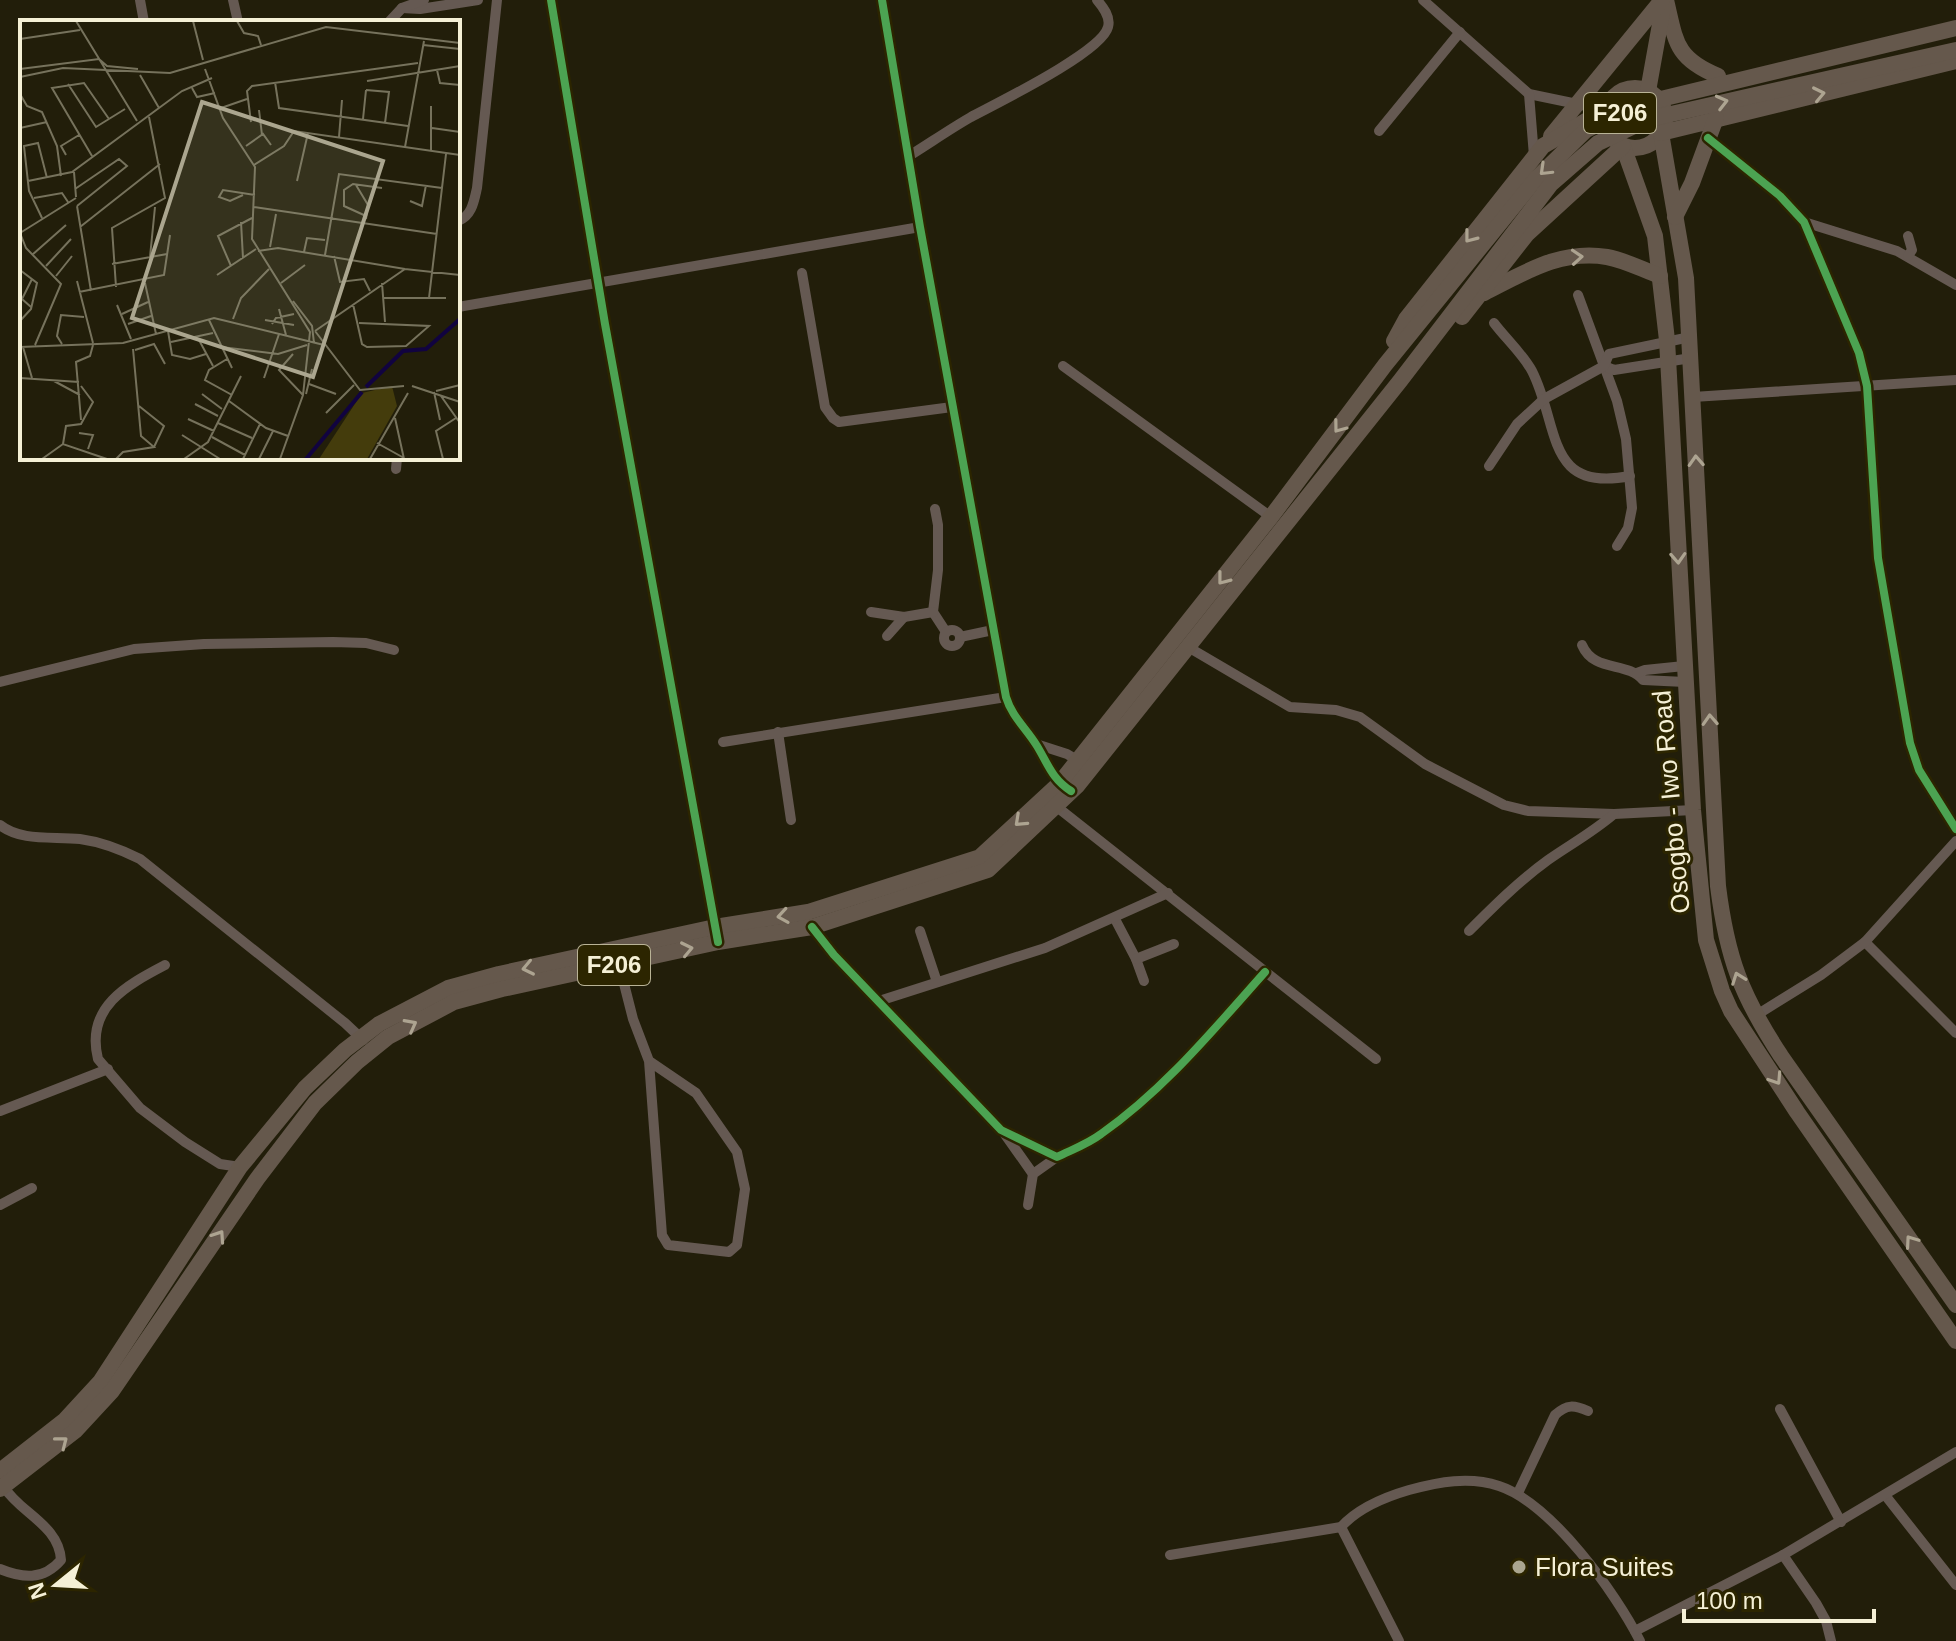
<svg xmlns="http://www.w3.org/2000/svg" width="1956" height="1641" viewBox="0 0 1956 1641" font-family="Arial,sans-serif">
	<rect width="100%" height="100%" fill="#221e0a"/>
	<g fill="none" stroke-linecap="round" stroke-linejoin="round">
		<g stroke="#655952" stroke-width="10">
			<path d="M140 0 144 22"/>
			<path d="M233 0 238 22"/>
			<path d="M551 0 605 324 716 932"/>
			<path d="M882 0 920 227 1006 697C1012 717 1027 729 1037 747 1046 761 1050 775 1062 786"/>
			<path d="M1423 0 1529 94 1606 110"/>
			<path d="M402 8 420 9 478 0"/>
			<path d="M389 22 402 8 424 0"/>
			<path d="M1529 94 1534 156"/>
			<path d="M1379 131 1460 32"/>
			<path d="M1708 138 1780 196 1804 222 1859 353 1867 386 1878 558 1910 743 1919 770 1956 829"/>
			<path d="M909 156C930 143 950 129 971 117 997 103 1102 52 1108 27 1111 17 1103 7 1097 0"/>
			<path d="M458 221C472 216 474 201 477 188L497 0"/>
			<path d="M1804 222 1897 251 1956 285"/>
			<path d="M1908 236 1912 250 1908 256"/>
			<path d="M802 273 825 407 833 418 839 422 952 407"/>
			<path d="M1578 295 1617 401 1626 439 1632 508 1628 528 1617 546"/>
			<path d="M458 307 920 227"/>
			<path d="M1494 323C1506 339 1522 353 1532 371 1560 426 1545 493 1630 476"/>
			<path d="M1063 366 1271 517"/>
			<path d="M1604 366 1614 370 1691 358"/>
			<path d="M1693 397 1956 380"/>
			<path d="M1489 466 1517 424 1544 399 1604 366 1609 354 1690 337"/>
			<path d="M396 469 397 458"/>
			<path d="M935 509 938 525V570L933 612 946 632"/>
			<path d="M871 612 904 617 933 612"/>
			<circle cx="952" cy="638" r="8"/>
			<path d="M887 636 904 617"/>
			<path d="M960 637 993 630"/>
			<path d="M1582 645C1594 673 1627 661 1643 680L1685 682"/>
			<path d="M1188 647 1290 707 1336 710 1360 717 1425 764 1504 805 1528 811 1614 814 1693 810"/>
			<path d="M1637 673 1645 670 1684 666"/>
			<path d="M0 682 134 649 204 644 333 642 366 643 394 650"/>
			<path d="M778 732 791 820"/>
			<path d="M723 742 1006 697"/>
			<path d="M1036 744 1067 754 1082 763"/>
			<path d="M1057 807 1376 1059"/>
			<path d="M0 825C21 842 54 836 80 839 102 842 120 849 140 859L345 1023 363 1040"/>
			<path d="M1115 919 1136 959 1144 981"/>
			<path d="M812 927 834 955 1001 1130 1057 1157C1071 1150 1088 1144 1101 1134 1164 1090 1214 1029 1265 972"/>
			<path d="M920 931 937 982"/>
			<path d="M1469 931C1494 906 1519 881 1548 860 1571 844 1593 832 1614 814"/>
			<path d="M1865 942 1956 1033"/>
			<path d="M1136 959 1174 944"/>
			<path d="M619 964 633 1019 649 1061 662 1235 668 1245 729 1252 737 1245 745 1189 737 1152 696 1093 649 1061"/>
			<path d="M165 965C127 985 85 1007 98 1059L140 1108 185 1142 220 1164 240 1167"/>
			<path d="M879 1001 1045 948 1168 893"/>
			<path d="M1755 1016 1821 975 1865 942 1956 841"/>
			<path d="M0 1111 108 1069"/>
			<path d="M1004 1133 1033 1174"/>
			<path d="M0 1205 32 1188"/>
			<path d="M1028 1205 1033 1174 1057 1157"/>
			<path d="M1780 1409 1841 1522"/>
			<path d="M1518 1493 1555 1415C1567 1404 1574 1405 1588 1411"/>
			<path d="M1885 1495 1956 1585"/>
			<path d="M1341 1527 1399 1641"/>
			<path d="M1170 1555 1341 1527C1358 1508 1385 1497 1409 1490 1439 1482 1469 1476 1499 1486 1551 1503 1616 1593 1640 1641"/>
			<path d="M1783 1555 1816 1603 1826 1621 1831 1641"/>
			<path d="M0 1569C22 1578 43 1581 61 1560 59 1525 20 1513 4 1487"/>
			<path d="M1635 1631 1783 1555 1956 1452"/>
		</g>
		<g stroke="#65584c" stroke-width="16">
			<path d="M1666 0C1676 42 1675 58 1718 76"/>
			<circle cx="1635" cy="118" r="30"/>
			<path d="M1648 91 1664 2"/>
			<path d="M1661 133 1686 278 1718 886C1727 958 1741 995 1781 1056L1956 1305"/>
			<path d="M1661 133 1956 61"/>
			<path d="M1551 136 1662 0"/>
			<path d="M1623 146 1655 236 1667 340 1693 810 1706 940 1722 991 1731 1011 1797 1112 1956 1341"/>
			<path d="M1675 217 1692 183 1716 118"/>
			<path d="M1484 293C1524 273 1561 249 1607 257 1625 260 1643 270 1660 276"/>
			<path d="M1462 317 1527 234 1623 146"/>
			<path d="M1394 341 1406 319 1543 146 1591 118"/>
			<path d="M0 1471 65 1420 100 1382 240 1167 305 1088 345 1050 379 1024 448 988 499 974 715 927 808 912 980 857 1059 784 1271 517 1385 365 1535 180 1586 130 1636 105 1956 28"/>
			<path d="M0 1489 75 1431 112 1391 257 1179 315 1103 357 1062 388 1037 454 1002 502 989 718 942 812 927 988 870 1077 786 1400 381 1551 184 1598 143 1649 119 1956 50"/>
		</g>
		<g stroke="#2c2500" stroke-width="13">
			<g id="cycleway">
				<path d="M551 0 605 324 718 942"/>
				<path d="M882 0 920 227 1006 697C1012 717 1026 728 1037 746 1048 764 1052 779 1071 791"/>
				<path d="M1708 138 1780 196 1804 222 1859 353 1867 386 1878 558 1910 743 1919 770 1956 829"/>
				<path d="M812 927 834 955 1001 1130 1057 1157C1071 1150 1088 1144 1101 1134 1164 1090 1214 1029 1265 972"/>
			</g>
		</g>
		<use href="#cycleway" stroke="#4ca352" stroke-width="8"/>
	</g>
	<defs><path id="oneway-chevron" d="M-2-3.5L2.5 0L-2 3.5" fill="none" stroke-width="1.6" stroke-linecap="round" stroke-linejoin="round" transform="scale(2)"/></defs>
	<g stroke="#ada491">
		<use href="#oneway-chevron" transform="translate(1819 94) rotate(-12)"/>
		<use href="#oneway-chevron" transform="translate(1722 102) rotate(-14)"/>
		<use href="#oneway-chevron" transform="translate(1545 170) rotate(136)"/>
		<use href="#oneway-chevron" transform="translate(1470 237) rotate(128)"/>
		<use href="#oneway-chevron" transform="translate(1577 257) rotate(-4)"/>
		<use href="#oneway-chevron" transform="translate(1339 427) rotate(127)"/>
		<use href="#oneway-chevron" transform="translate(1696 461) rotate(-93)"/>
		<use href="#oneway-chevron" transform="translate(1678 558) rotate(87)"/>
		<use href="#oneway-chevron" transform="translate(1223 579) rotate(128)"/>
		<use href="#oneway-chevron" transform="translate(1710 720) rotate(-93)"/>
		<use href="#oneway-chevron" transform="translate(1020 821) rotate(137)"/>
		<use href="#oneway-chevron" transform="translate(783 916) rotate(171)"/>
		<use href="#oneway-chevron" transform="translate(687 949) rotate(-12)"/>
		<use href="#oneway-chevron" transform="translate(528 968) rotate(168)"/>
		<use href="#oneway-chevron" transform="translate(1738 978) rotate(-110)"/>
		<use href="#oneway-chevron" transform="translate(411 1025) rotate(-28)"/>
		<use href="#oneway-chevron" transform="translate(1776 1079) rotate(57)"/>
		<use href="#oneway-chevron" transform="translate(219 1236) rotate(-56)"/>
		<use href="#oneway-chevron" transform="translate(1911 1241) rotate(-125)"/>
		<use href="#oneway-chevron" transform="translate(62 1442) rotate(-38)"/>
	</g>
	<circle fill="#aba68f" stroke="#2c2500" stroke-width="3" cx="1519" cy="1567" r="8"/>
	<g text-anchor="middle" stroke-width="6" stroke-linejoin="round" paint-order="stroke">
		<g fill="#2c2500" stroke="#b9b396" stroke-width="2">
			<rect x="1584" y="93" width="72" height="40" rx="6"/>
			<rect x="578" y="945" width="72" height="40" rx="6"/>
		</g>
		<g font-size="24" font-weight="bold" fill="#f5f0d6">
			<text x="1620" y="121">F206</text>
			<text x="614" y="973">F206</text>
		</g>
		<g font-size="26" fill="#f5f0d6" stroke="#2c2500">
			<text transform="translate(1671 802) rotate(-95)" y="9">Osogbo - Iwo Road</text>
		</g>
		<g font-size="26" fill="#f5f0d6" stroke="#2c2500" text-anchor="start">
			<text x="1535" y="1576">Flora Suites</text>
		</g>
	</g>
	<g transform="translate(20 20)">
		<rect width="440" height="440" fill="#221e0a"/>
		<path d="M372 366 377 386 347 439H299L342 373Z" fill="#443c0c"/>
		<path fill="none" stroke="#110340" stroke-width="4" d="M346 367 383 331 406 329 440 299M286 439 342 372"/>
		<path fill="none" stroke="#76725c" stroke-width="2" d="M56 1 117 101M173 1 183 40M217 1 224 13 238 16 241 25M0 19 60 10M403 25 440 29M0 49 79 39 87 46 118 49M185 49 203 98 235 147 232 219 290 312 283 375 260 439M417 50 420 63 440 65M120 55 139 88M0 57 43 48 150 53 306 7 440 23M347 61 440 46M255 62 259 88 388 106M48 64 76 107 105 89M172 68 177 77 195 73M346 70 369 72 365 103M0 74 7 86 22 92 37 126 41 156M201 88 227 79M239 90 242 115M343 99 346 70M231 102 227 71 232 66 398 43M0 108 27 102M412 108 440 112M319 117 322 80M226 126 243 114 251 125M385 127 404 21M411 131V86M46 135 41 126 59 115M72 136 32 68 64 63 89 99M234 145 264 126 274 111 440 135M54 152 56 177M8 161 52 152 162 71 192 58M277 161 288 113M336 165 348 185 346 199M55 169 99 139 107 146 57 186M223 175 210 181 199 177 203 170 235 175M14 178 42 173 48 182M390 181 402 186 406 165M57 186 71 271M234 187 417 214M346 196 324 186V170L333 164 362 168M22 198 9 171 4 126 18 123 27 158M221 202 223 238M60 207 140 144M0 213 6 228 41 264 15 325M0 213 56 178M250 227 256 194M238 231 258 228 385 249M284 232 287 218 305 220M12 235 46 205M305 235 319 154 422 168M314 236 320 262 344 259 350 271M130 237 135 187M92 244 147 234M26 246 51 219M211 246 198 216 232 198M0 250 17 263 11 289 0 301M197 255 236 229M36 256 52 236M57 261 73 323M125 263 136 314M261 263 285 245M362 263 365 302M96 267 92 208 145 178 129 97M59 272 144 255 150 215M364 278H426M409 278 426 134M273 281 292 306 294 323M333 284 342 324 347 327 386 326 409 306 339 303M97 285 111 319M11 287 2 279 12 259M259 289 266 315M102 294 128 282M213 299 221 278 249 249M189 300 212 348M245 300 274 305M108 304 131 296M252 304 256 298 274 294M148 311 152 335 170 339 186 334M295 311 385 249 440 255M295 311 340 370 384 366M179 320 193 346M151 322 193 313M42 324 37 316 41 295 64 297M0 327 103 323 194 298 304 325M3 327 12 358M201 327 258 334 287 325M115 330 134 324 145 344M273 334 259 350 283 375M207 339 189 350 185 360 212 375M0 358 59 362M244 358 259 314M34 361 60 375M289 364 316 374M392 366 440 382M416 371 440 365M414 372 420 400M182 374 202 389M286 374 292 349M421 376 440 403M209 381 246 408 268 416M175 384 198 396M119 386 144 406 134 427M306 393 334 365M375 398 384 439M168 399 194 411M61 400 56 342 70 336 73 325M198 403 232 418M59 413 73 415 68 429M162 415 200 439M192 417 225 435M357 423 384 438M43 424 46 406 61 404 73 382 61 366M22 439 43 424 87 439M96 439 103 432 134 427 121 416 113 329M164 439 188 422 221 356M223 439 240 404M239 439 253 411M350 439 388 373M423 439 416 411 436 398"/>
		<path fill="#aba68f" fill-opacity="0.15" stroke="#aba68f" stroke-width="4" d="M182 82 363 141 293 357 112 298Z"/>
		<rect width="440" height="440" fill="none" stroke="#f5f0d6" stroke-width="4"/>
	</g>
	<g transform="translate(56 1585) rotate(252)" stroke="#2c2500" stroke-width="6" paint-order="stroke">
	<path d="M0-6L14 30L0 20L-14 30Z" fill="#f5f0d6"/>
	<text y="-12" font-size="22" font-weight="bold" text-anchor="middle" fill="#f5f0d6">N</text>
	</g>
	<path d="M1684 1609v12h190v-12" fill="none" stroke="#f5f0d6" stroke-width="4"/>
	<text x="1696" y="1609" font-size="24" fill="#f5f0d6" stroke="#2c2500" stroke-width="6" paint-order="stroke">100 m</text>
</svg>
